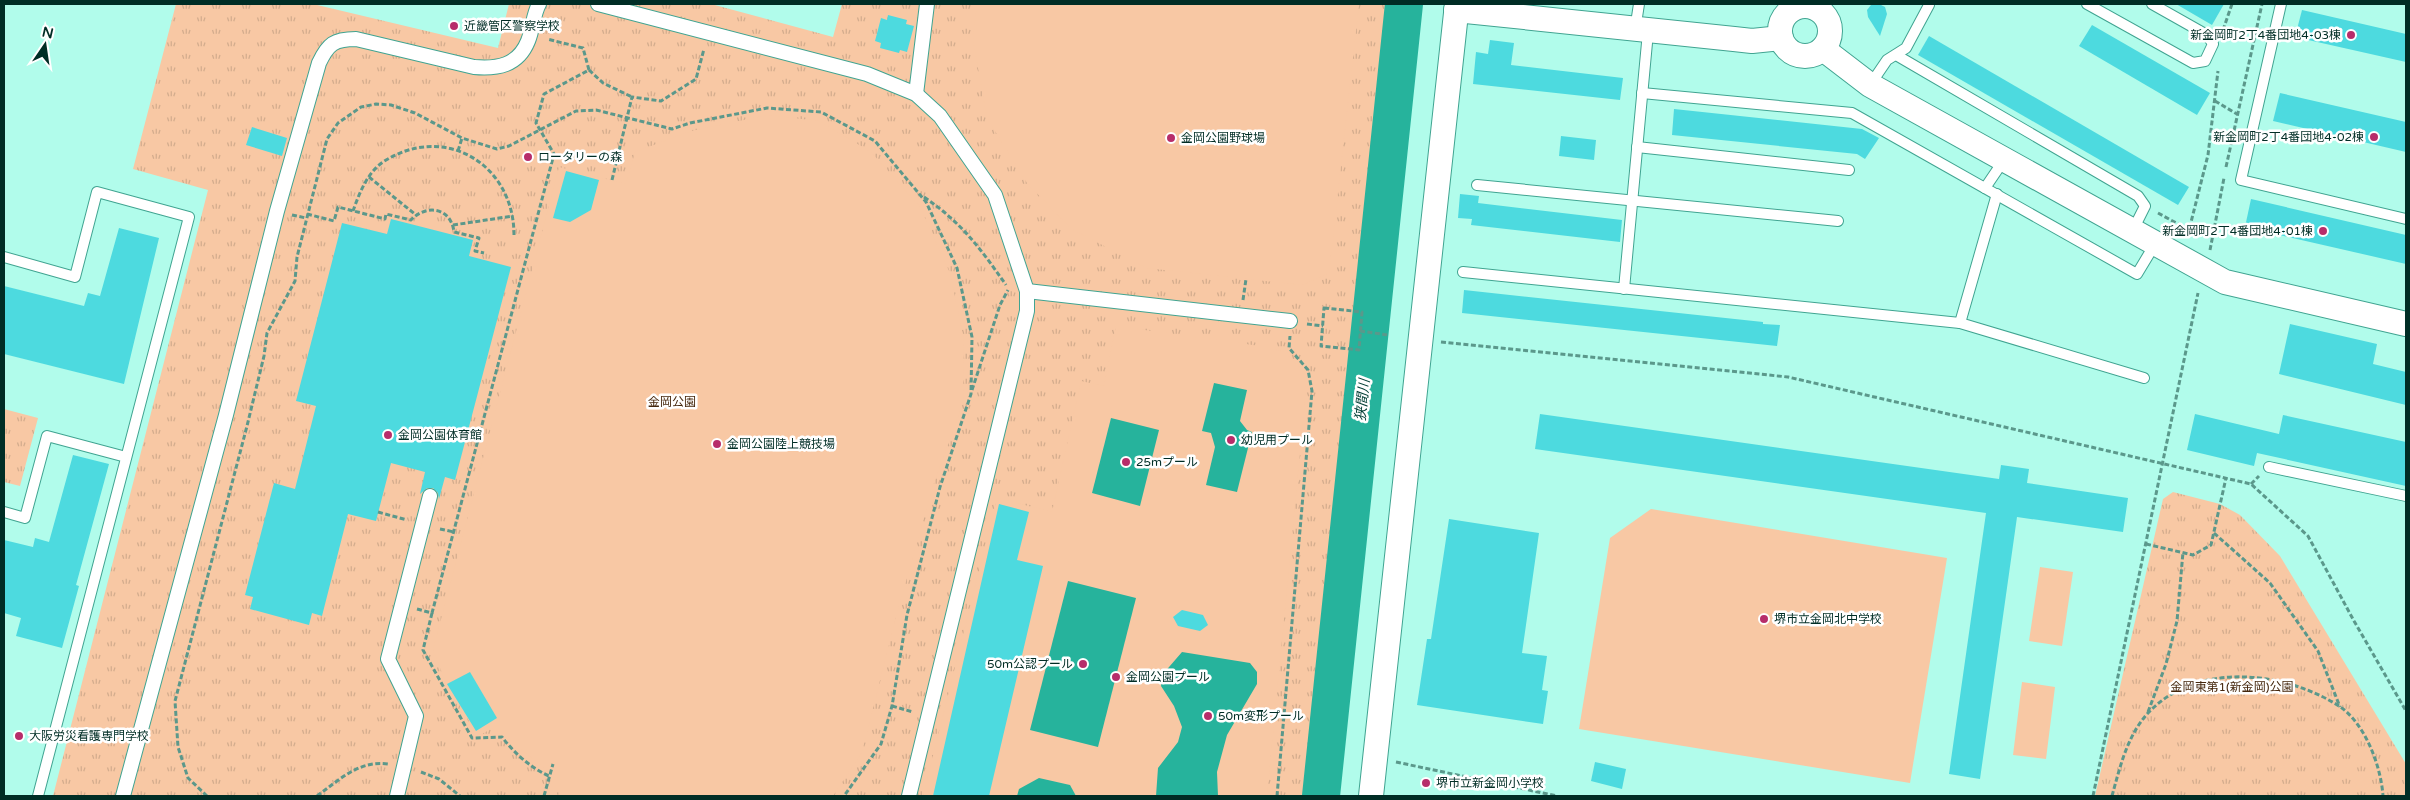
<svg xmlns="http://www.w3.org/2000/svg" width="2410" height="800" viewBox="0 0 2410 800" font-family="'Varela Round','Noto Sans JP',sans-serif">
	<defs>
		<pattern id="park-tufts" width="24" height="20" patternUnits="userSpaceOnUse" patternTransform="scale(1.25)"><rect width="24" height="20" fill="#f8c8a4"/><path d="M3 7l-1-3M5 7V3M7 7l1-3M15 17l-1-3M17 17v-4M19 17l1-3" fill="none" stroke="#d3ac8d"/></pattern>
	</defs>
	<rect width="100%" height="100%" fill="#b1fceb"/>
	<g fill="url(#park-tufts)">
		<path d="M176 4H313L498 48 509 4H711L833 37 842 4H1386L1304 796H53L208 190 133 169Z"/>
		<path d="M4 409 38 418 20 486 4 482Z"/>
		<path d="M2173 492 2220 504 2240 515 2280 556 2406 764V796H2095L2163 499Z"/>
	</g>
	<g fill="#f8c8a4">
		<path d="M977 4H1359L1329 273 1303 285 1146 268 1070 228 1027 183 987 118 973 40Z"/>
		<path d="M768 115 819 121 871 152 920 207 950 273 964 340 963 403 933 486 897 613 862 752 833 796H558L562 780C537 765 518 745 495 727L478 736 446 683 433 650 559 167 626 184 635 152 691 131Z"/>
		<path d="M1116 326 1260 346 1285 352 1303 371 1306 391 1267 796H923L997 498 1052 512 1081 381 1104 386Z"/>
		<path d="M1651 509 1947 558 1910 783 1579 729 1610 538Z"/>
		<path d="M2040 567 2073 572 2062 646 2029 641Z"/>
		<path d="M2022 682 2055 687 2046 759 2013 755Z"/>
	</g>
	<g fill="#26b39c">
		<path d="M1214 383 1247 390 1240 421 1247 430 1252 432 1237 492 1206 485 1215 447 1211 433 1202 431Z"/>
		<path d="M1111 418 1159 430 1140 506 1092 493Z"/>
		<path d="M1068 581 1136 598 1098 747 1030 730Z"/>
		<path d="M1182 652 1250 663 1257 672V684L1227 735 1217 772 1218 796H1156L1158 768 1178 742 1182 727 1174 706 1161 686 1163 674Z"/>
		<path d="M1039 778 1070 785 1076 796H1017L1019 789Z"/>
	</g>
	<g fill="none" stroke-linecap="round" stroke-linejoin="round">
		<path stroke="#26b39c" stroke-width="38" d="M1321 796 1404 4"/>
	</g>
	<g fill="#4ddadf">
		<path d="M1879 4 1885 7 1887 14 1880 36 1868 17 1867 10 1871 5Z"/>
		<path d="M2176 4H2224L2212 25Z"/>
		<path d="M2302 10 2406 34V62L2295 37Z"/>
		<path d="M888 15 907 20 906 24 914 26 907 52 900 50 899 53 880 48 881 43 875 41 881 18 887 20Z"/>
		<path d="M2092 25 2210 93 2197 115 2079 46Z"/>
		<path d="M1929 36 2189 187 2178 205 1918 55Z"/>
		<path d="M1490 40 1514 43 1511 65 1623 78 1620 100 1473 84 1476 52 1488 54Z"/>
		<path d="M2280 93 2406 122V152L2273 121Z"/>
		<path d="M1674 109 1862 129 1879 138 1865 159 1857 154 1672 135Z"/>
		<path d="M252 127 287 138 282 156 246 145Z"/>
		<path d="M1561 136 1596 140 1594 160 1559 156Z"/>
		<path d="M566 171 599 180 591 210 570 222 553 218Z"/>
		<path d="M1460 194 1479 196 1478 203 1622 220 1620 242 1471 225 1472 219 1458 218Z"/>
		<path d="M2251 199 2406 235V264L2245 227Z"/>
		<path d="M391 219 473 240 469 256 511 267 455 480 445 477 439 499 438 493 433 488H427L420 494 425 472 391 463 376 521 348 514 322 616 312 613 309 625 250 609 253 597 245 595 274 483 295 489 316 406 296 401 342 223 387 234Z"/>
		<path d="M119 228 159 238 124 384 4 354V286L84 306 88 293 100 296Z"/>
		<path d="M1464 290 1763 322V324L1780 325 1777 346 1462 313Z"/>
		<path d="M2290 324 2377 344 2373 364 2406 372V405L2279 374Z"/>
		<path d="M1540 414 1999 479 2001 465 2029 469 2027 483 2128 498 2123 532 2017 517 1980 779 1949 774 1986 513 1535 449Z"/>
		<path d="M2195 414 2279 434 2283 415 2406 442V486L2257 453 2254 466 2187 450Z"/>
		<path d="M73 455 109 464 76 585 79 586 62 648 16 636 21 618 4 613V540L33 547 35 538 49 542Z"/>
		<path d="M999 504 1029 512 1017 560 1043 566 989 796H933Z"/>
		<path d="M1449 519 1539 533 1522 653 1547 656 1542 690 1548 691 1543 724 1417 705 1427 639H1431Z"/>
		<path d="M1182 610 1203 615 1208 625 1200 631 1178 626 1173 617Z"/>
		<path d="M470 672 497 718 476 731 447 684Z"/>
		<path d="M1595 762 1626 769 1622 789 1591 781Z"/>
	</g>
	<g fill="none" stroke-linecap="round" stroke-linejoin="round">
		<g stroke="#40a491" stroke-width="12">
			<g id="service">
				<path d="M2087 4 2193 63 2205 61 2213 44 2207 35 2152 4"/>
				<path d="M2281 4 2241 180 2406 219"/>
				<path d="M1635 30 1639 4"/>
				<path d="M1896 55 2138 196 2145 206 2132 232"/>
				<path d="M1870 85 1887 60 1906 48 1929 5"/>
				<path d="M1642 93 1852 113 2137 274 2155 244"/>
				<path d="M1637 147 1849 170"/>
				<path d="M1477 185 1838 221"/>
				<path d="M1985 188 2004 160"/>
				<path d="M4 257 75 277 97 192 189 217 38 796"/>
				<path d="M1463 272 1960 323 2144 378"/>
				<path d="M1624 289 1648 32"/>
				<path d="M1960 323 1997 194"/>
				<path d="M2269 467 2406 496"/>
				<path d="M4 512 25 518 47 436 126 457"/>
			</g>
		</g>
		<g stroke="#40a491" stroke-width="16">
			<g id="pedestrian">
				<path d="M598 4 867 74 916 94 940 116 995 195 1027 291V311L909 796"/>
				<path d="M916 94 927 4"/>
				<path d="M1027 291 1290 321"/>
				<path d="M123 796 226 415 277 211 319 63C328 44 334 39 356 39L474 67C497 69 518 66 528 41 533 29 533 15 539 4"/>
				<path d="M397 796 416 716 388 659 430 496"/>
			</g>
		</g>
		<g stroke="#40a491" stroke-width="26">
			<g id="tertiary">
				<circle cx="1805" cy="31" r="25"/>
				<path d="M1456 10 1734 39 1752 41 1781 38"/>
				<path d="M1823 49 1870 85 2225 282 2406 324"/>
				<path d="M1371 796 1457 4"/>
			</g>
		</g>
		<g stroke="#5b988b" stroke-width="3" stroke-dasharray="5 2.5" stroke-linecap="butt">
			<path d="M2223 30 2232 4"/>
			<path d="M589 70 603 83 632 97"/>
			<path d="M2215 101 2237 114"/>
			<path d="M458 151 462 138"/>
			<path d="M2226 167 2262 4"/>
			<path d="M369 177 416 215"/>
			<path d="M612 180 632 97 661 101 696 79 704 49"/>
			<path d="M924 197C962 223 980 248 1006 285"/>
			<path d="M353 211C359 194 367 173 383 162 444 122 514 164 514 235"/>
			<path d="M2158 213 2189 230 2208 155 2218 71"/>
			<path d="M307 214 334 221 338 207 385 219 386 214 411 220C426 204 451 207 454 232L479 238 475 251 484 253"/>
			<path d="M292 215 306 218"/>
			<path d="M453 225 513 216"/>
			<path d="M2210 250 2224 178"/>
			<path d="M1243 300 1246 279"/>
			<path d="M1324 308 1362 312 1359 350 1321 346Z"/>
			<path d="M1307 324 1323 326"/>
			<path d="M1360 331 1388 335"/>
			<path d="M1441 342 1788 377 2251 484 2308 536 2354 621 2406 711"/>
			<path d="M972 390 1000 305 1008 290"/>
			<path d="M2251 484 2259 476"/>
			<path d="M378 512 407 520"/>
			<path d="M440 529 454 532"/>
			<path d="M2214 533 2270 583 2318 651 2340 707"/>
			<path d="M2146 544 2193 555 2211 545 2226 478"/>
			<path d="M417 609 432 613 554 154 536 123 544 94 589 70 583 48 547 39"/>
			<path d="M432 613 423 650 472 738 502 737C514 753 531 768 549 776"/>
			<path d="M892 706 913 712"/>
			<path d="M2148 712 2166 664 2177 621 2183 552"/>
			<path d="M1396 762 1557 796"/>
			<path d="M421 772 439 779 460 796"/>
			<path d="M207 796 188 778 178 747 175 701 247 426 264 356 267 333 295 281 297 257 327 139 338 123 361 107 376 104 391 105 415 113 462 138 497 149 509 146 576 111 596 110 672 129 690 123 767 108 821 112 875 141 926 202 957 268 972 337 971 394 940 487 907 615 892 706 881 744 844 796"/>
			<path d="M317 796C339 780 359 760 388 764"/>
			<path d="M544 796 553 764"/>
			<path d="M1277 796 1312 391 1308 370 1289 348 1290 336"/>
			<path d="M2093 796 2198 293"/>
			<path d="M2112 796C2120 767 2127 736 2148 713 2197 661 2284 671 2339 706 2365 723 2381 766 2383 796"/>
		</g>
		<use href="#service" stroke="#fff" stroke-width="10"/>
		<use href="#pedestrian" stroke="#fff" stroke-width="14"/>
		<use href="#tertiary" stroke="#fff" stroke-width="24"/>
	</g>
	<g fill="#b72d6a" stroke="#fff" stroke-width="2">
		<circle cx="454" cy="26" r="5"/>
		<circle cx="2351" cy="35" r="5"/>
		<circle cx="2374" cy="137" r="5"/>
		<circle cx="1171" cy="138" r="5"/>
		<circle cx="528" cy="157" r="5"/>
		<circle cx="2323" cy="231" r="5"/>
		<circle cx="388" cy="435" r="5"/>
		<circle cx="1231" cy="440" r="5"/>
		<circle cx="717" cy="444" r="5"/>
		<circle cx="1126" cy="462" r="5"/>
		<circle cx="1764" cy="619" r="5"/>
		<circle cx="1083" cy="664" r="5"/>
		<circle cx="1116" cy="677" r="5"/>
		<circle cx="1208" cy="716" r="5"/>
		<circle cx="19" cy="736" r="5"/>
		<circle cx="1426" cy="783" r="5"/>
	</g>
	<g text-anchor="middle" stroke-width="5" stroke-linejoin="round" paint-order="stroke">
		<g font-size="12" fill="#002d25" stroke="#fff" text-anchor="start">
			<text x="464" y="30">近畿管区警察学校</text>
			<text x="2341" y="39" text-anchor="end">新金岡町2丁4番団地4-03棟</text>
			<text x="2364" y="141" text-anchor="end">新金岡町2丁4番団地4-02棟</text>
			<text x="1181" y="142">金岡公園野球場</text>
			<text x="538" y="161">ロータリーの森</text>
			<text x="2313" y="235" text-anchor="end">新金岡町2丁4番団地4-01棟</text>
			<text x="398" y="439">金岡公園体育館</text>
			<text x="1241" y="444">幼児用プール</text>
			<text x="727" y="448">金岡公園陸上競技場</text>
			<text x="1136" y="466">25mプール</text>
			<text x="1774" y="623">堺市立金岡北中学校</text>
			<text x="1073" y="668" text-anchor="end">50m公認プール</text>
			<text x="1126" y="681">金岡公園プール</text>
			<text x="1218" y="720">50m変形プール</text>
			<text x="29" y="740">大阪労災看護専門学校</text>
			<text x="1436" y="787">堺市立新金岡小学校</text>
		</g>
		<g font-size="12" fill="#45270d" stroke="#fff">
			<text x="672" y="406">金岡公園</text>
			<text x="2232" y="691">金岡東第1(新金岡)公園</text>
		</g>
		<g font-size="14" font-style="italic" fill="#003d34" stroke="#fff">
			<text transform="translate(1362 400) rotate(-84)" y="5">狭間川</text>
		</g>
	</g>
	<rect width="2410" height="800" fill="none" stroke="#002d25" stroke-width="10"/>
	<g transform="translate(45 45) rotate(13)" stroke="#ffffff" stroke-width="4" paint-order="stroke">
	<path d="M0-4L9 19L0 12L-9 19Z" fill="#002d25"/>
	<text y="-8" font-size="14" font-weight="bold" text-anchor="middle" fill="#002d25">N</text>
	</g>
</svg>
